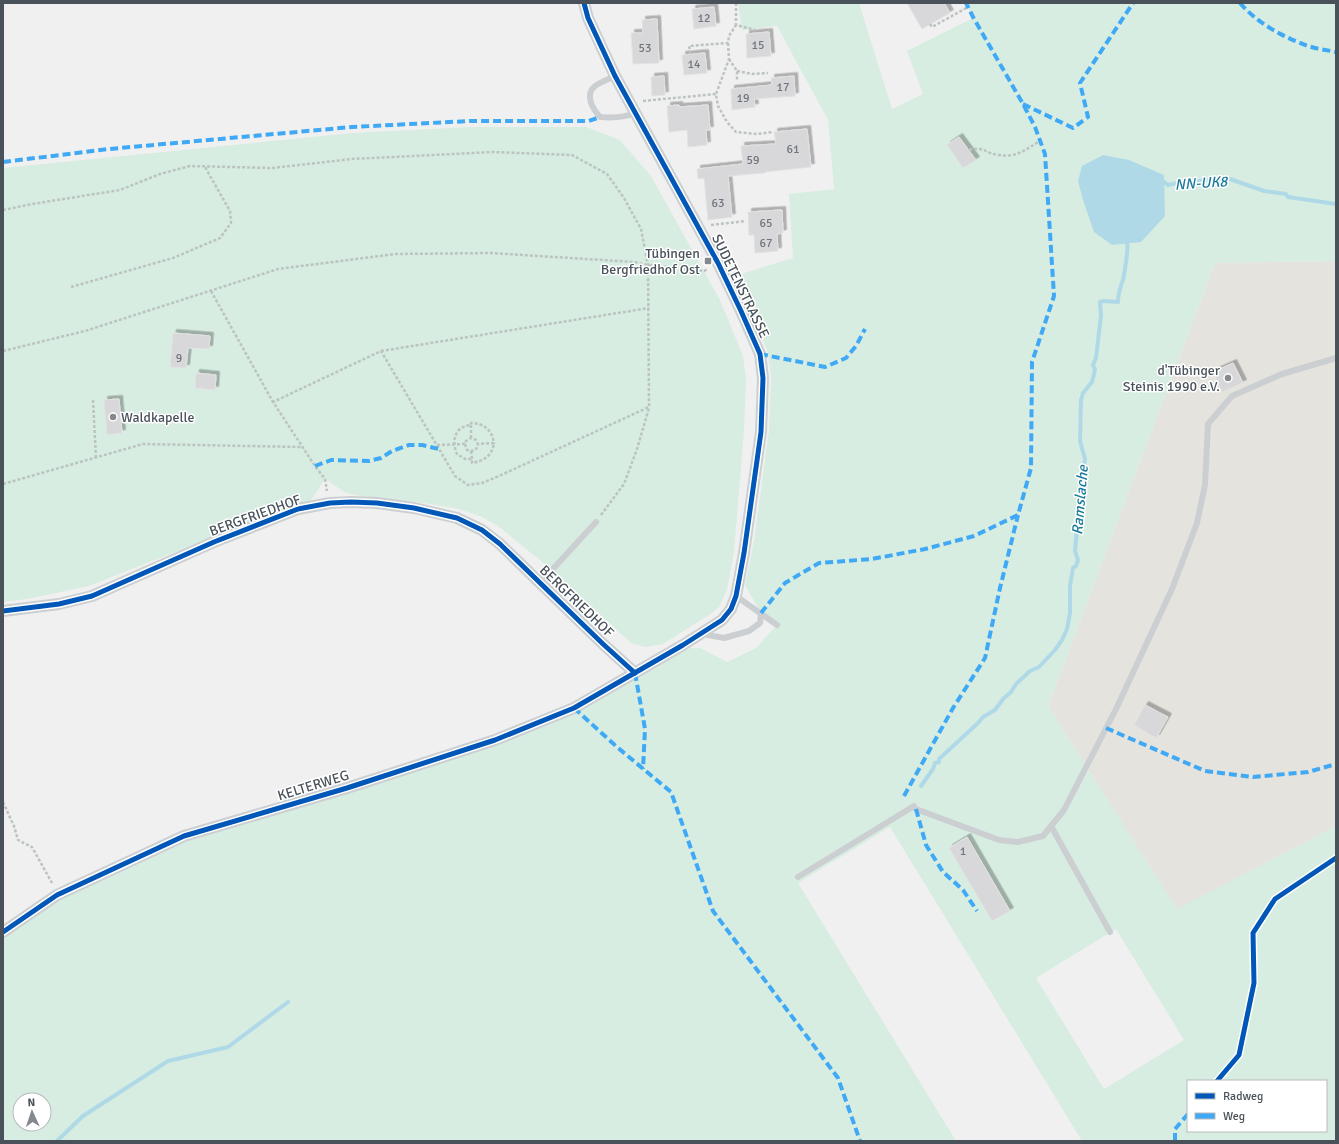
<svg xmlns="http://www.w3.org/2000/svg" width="1339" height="1144" viewBox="0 0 1339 1144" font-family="Signika,sans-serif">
	<defs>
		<filter id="shadow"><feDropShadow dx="3.5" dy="-3.5" stdDeviation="0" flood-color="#0004"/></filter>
	</defs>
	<rect width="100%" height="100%" fill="#f1f0f0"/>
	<path fill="#e5e3de" d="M1336 261V826L1177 910 1048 706 1215 263Z"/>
	<g fill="#d7ede1" fill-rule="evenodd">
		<path d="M738 3H859L892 109 923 94 907 51 973 18 966 3H1336V261L1215 263 1048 706 1177 909 1336 826V1141H1082L890 827 798 883 956 1141H3V939L60 900 187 841 499 743 687 648H700L727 662 756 648 777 625 761 613 745 585 754 541 769 430 771 376 768 353 753 313 735 276 793 258 789 194 834 189 828 120 777 26 742 30ZM1116 929 1184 1040 1104 1089 1036 978ZM1188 1081H1326V1131H1188ZM20 1100H44V1124H20Z"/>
		<path d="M470 127H586L620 140 651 176 720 300 743 356 746 379 744 431 734 552 727 590 719 607 712 613 663 644 645 647 631 643 552 570 498 526 482 517 459 509 417 502 374 499 346 493 325 479 310 502 213 537 89 586 27 599 3 602V168L352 133Z"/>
	</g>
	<path fill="#b0d9e7" d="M1103 155 1129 160 1164 175 1165 216 1141 242 1112 245 1094 232 1083 200 1078 181 1082 166Z"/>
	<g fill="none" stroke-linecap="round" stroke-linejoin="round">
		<g stroke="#b0d9e7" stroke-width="4">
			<path d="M1161 180 1168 185 1183 182 1230 179 1264 191 1286 194 1288 197 1336 204"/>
			<path d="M921 786 933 769 935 763 939 762V759L978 723 983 717 995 710 1003 699 1011 692 1016 684 1030 671 1039 667 1055 650 1062 640 1067 629 1070 613V586L1073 568 1076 566 1078 560 1075 551 1079 505 1081 495 1080 488 1085 459 1080 441 1081 400 1083 393 1092 382 1095 370 1093 365 1096 358 1101 315 1100 302 1104 301 1118 302C1118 293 1120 288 1123 280 1125 269 1129 250 1127 238"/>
			<path d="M57 1141 83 1116 168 1061 228 1047 288 1002"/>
		</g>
	</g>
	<g fill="#d8d8da" stroke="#e2e2e3" filter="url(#shadow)">
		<path d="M907 3H944L950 13 922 29Z"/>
		<path d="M714 7 716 26 694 29 692 9Z"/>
		<path d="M657 19 659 63 633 64 631 33H643L642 20Z"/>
		<path d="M769 32 771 56 747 58 746 34Z"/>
		<path d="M705 53 707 73 684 75 682 55Z"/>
		<path d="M664 76 665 95 652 96 651 77Z"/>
		<path d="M794 76 795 96 754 99 755 107 732 110 731 89 772 85 771 78Z"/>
		<path d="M679 105V107L708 105 710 130H706L707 145 688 147 687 130 669 132 667 106Z"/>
		<path d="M807 129 811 167 765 172V173L728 176 732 217 708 220 704 178 698 179 697 169 743 164 741 146 776 144 774 132Z"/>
		<path d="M959 137 976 160 963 168 947 145Z"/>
		<path d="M782 210 783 233 777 234 778 251 755 253 754 235H749L748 212Z"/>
		<path d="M173 333 210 336 209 349 188 348 186 368 170 367Z"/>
		<path d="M1233 363 1243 383 1222 392 1213 372Z"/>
		<path d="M196 373 216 375 215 390 195 388Z"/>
		<path d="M119 399 122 433 107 435 104 400Z"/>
		<path d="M1145 705 1168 717 1156 738 1134 725Z"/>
		<path d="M967 837 1010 911 992 921 949 848Z"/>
	</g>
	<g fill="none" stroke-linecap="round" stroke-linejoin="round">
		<g stroke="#bbc4c1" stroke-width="2.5" stroke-dasharray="3 2" stroke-linecap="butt">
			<path d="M736 3V25L755 30"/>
			<path d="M930 24 932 27 968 7"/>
			<path d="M728 43 729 59 716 94 718 106 727 122 736 132 757 134 773 132"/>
			<path d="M691 54 689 46 728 43 729 36 736 25"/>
			<path d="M729 59 737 71V81"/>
			<path d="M737 71 752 74 768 73"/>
			<path d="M643 101 716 94"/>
			<path d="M969 150C985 146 986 154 999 155 1017 158 1026 149 1040 141"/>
			<path d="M3 210 32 204 120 190 160 174 190 166 272 168 352 159 493 152 572 155 607 174 624 198 641 229 648 265 649 407 499 476 482 483 468 485 455 476 381 351 273 402"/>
			<path d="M711 225 746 221"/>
			<path d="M71 287 173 258 220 238 231 223 230 211 205 167"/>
			<path d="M211 291 273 402 315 466 325 479 327 491"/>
			<path d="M3 351 85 331 278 269 395 254 491 253 634 262 648 265 704 271 708 269"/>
			<path d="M381 351 649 308"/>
			<path d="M93 400 96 458"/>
			<path d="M471 425V438"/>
			<path d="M465 444 467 450C474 452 477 450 478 444"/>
			<path d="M437 445 465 444 466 441 471 438 476 440 478 444 494 443C492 430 484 423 471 423V425C455 426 451 441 457 454L465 459H472V463C484 461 492 456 494 443"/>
			<path d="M471 451 472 459"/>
			<path d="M3 484 143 444 302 447"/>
			<path d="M601 515 624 484 637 449 649 408"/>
			<path d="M3 802 14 826 18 840 32 847 52 883"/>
		</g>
		<g stroke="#cccfd1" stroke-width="6">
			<path d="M615 76C609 79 600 82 595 86 584 95 593 109 600 117 612 118 623 118 635 113"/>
			<path d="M543 584 552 570 596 522"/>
			<path d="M736 596 777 625"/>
			<path d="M703 634 724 638 749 631 760 623 761 613"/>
			<path d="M916 809 999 840 1018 842 1043 836 1064 810 1116 709 1172 589 1197 523 1205 485 1208 424 1232 396 1282 374 1336 358"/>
			<path d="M1051 826 1110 932"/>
			<path d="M798 877 914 806"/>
		</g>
		<g stroke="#cccfd1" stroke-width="12">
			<path d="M3 611 59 604 92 596 214 542 298 509 330 503 351 502 377 503 414 508 457 518 482 530 500 544 603 644 635 673"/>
			<path d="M3 932 57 895 184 836 347 788 495 740 574 708 683 645 722 620 731 609 736 596 744 553 761 432 763 378 760 354 741 311 718 263 615 76 588 18 584 3"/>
		</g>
		<g stroke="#3fa9f5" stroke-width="4" stroke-dasharray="8 4" stroke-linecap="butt">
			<path d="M1240 3C1257 23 1283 37 1308 46 1317 49 1327 50 1336 52"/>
			<path d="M1023 104 1073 128 1088 117 1080 83 1133 3"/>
			<path d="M3 162 109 149 352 127 470 121H589L600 117"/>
			<path d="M760 354 825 367 846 358 856 346 865 329"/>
			<path d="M315 466 331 460 369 461 381 458 392 451 409 445H422L439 449"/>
			<path d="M761 613 785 583 819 563 872 559 925 549 974 536 1018 515 1031 468 1032 362 1054 296 1045 154 1035 127 1023 104 973 17 966 3"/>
			<path d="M635 673 645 729 643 769"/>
			<path d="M574 708 617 747 671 792 713 911 838 1078 860 1141"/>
			<path d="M1106 728 1205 771 1253 777 1308 772 1336 764"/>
			<path d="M904 796 953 708 985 658 1000 588 1018 515"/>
			<path d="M916 809 926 845 943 872 963 890 977 911"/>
			<path d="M1175 1141V1129L1188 1114"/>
		</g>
		<g stroke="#fff" stroke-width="8">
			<g id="cycleway">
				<path d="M3 611 59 604 92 596 214 542 298 509 330 503 351 502 377 503 414 508 457 518 482 530 500 544 603 644 635 673"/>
				<path d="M3 932 57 895 184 836 347 788 495 740 574 708 683 645 722 620 731 609 736 596 744 553 761 432 763 378 760 354 741 311 718 263 615 76 588 18 584 3"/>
				<path d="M1217 1081 1239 1055 1254 983 1253 933 1275 899 1336 858"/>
			</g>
		</g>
		<use href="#cycleway" stroke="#0057b8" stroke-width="5"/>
	</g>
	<g fill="#84898f" stroke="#fff" stroke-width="1.5">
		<rect x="704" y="257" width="8" height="8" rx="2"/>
		<circle cx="1228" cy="378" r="4"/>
		<circle cx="113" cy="417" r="4"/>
	</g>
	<g text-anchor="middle" stroke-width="3" stroke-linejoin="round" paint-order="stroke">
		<g font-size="12" fill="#6e757c">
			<text x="704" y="22">12</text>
			<text x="758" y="49">15</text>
			<text x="645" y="52">53</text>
			<text x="694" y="68">14</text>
			<text x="783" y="91">17</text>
			<text x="743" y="102">19</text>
			<text x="793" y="153">61</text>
			<text x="753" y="164">59</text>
			<text x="718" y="207">63</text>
			<text x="766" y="227">65</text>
			<text x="766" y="247">67</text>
			<text x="179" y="362">9</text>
			<text x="963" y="855">1</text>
		</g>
		<g font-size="14" fill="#49525b" stroke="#fff" text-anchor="end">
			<text x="700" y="258">Tübingen<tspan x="700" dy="16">Bergfriedhof Ost</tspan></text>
			<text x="1220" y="375">d'Tübinger<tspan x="1220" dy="16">Steinis 1990 e.V.</tspan></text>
			<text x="121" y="422" text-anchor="start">Waldkapelle</text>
		</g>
		<g font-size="14" fill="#49525b" stroke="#fff">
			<text transform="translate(741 286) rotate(64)" y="5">SUDETENSTRASSE</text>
			<text transform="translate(255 515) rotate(-20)" y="5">BERGFRIEDHOF</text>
			<text transform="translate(577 601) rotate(44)" y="5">BERGFRIEDHOF</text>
			<text transform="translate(313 785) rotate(-17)" y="5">KELTERWEG</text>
		</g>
		<g font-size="15" font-style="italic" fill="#1b7b9c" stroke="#fff">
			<text transform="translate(1201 183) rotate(-4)" y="5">NN-UK8</text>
			<text transform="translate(1080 500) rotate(-85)" y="5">Ramslache</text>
		</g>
	</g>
	<rect width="1339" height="1144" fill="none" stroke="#49525b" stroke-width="8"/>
	<rect x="1187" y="1080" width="140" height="52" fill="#ffffff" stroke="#b6babd"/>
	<rect x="1195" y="1093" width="20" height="6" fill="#0057b8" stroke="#b6babd"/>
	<text x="1223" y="1100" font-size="12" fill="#49525b">Radweg</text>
	<rect x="1195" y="1113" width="20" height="6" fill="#3fa9f5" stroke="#b6babd"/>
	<text x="1223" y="1120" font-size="12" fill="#49525b">Weg</text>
	<g transform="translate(32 1112) rotate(357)"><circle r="19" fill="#ffffff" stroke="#b6babd"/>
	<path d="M0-3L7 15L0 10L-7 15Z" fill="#84898f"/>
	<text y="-6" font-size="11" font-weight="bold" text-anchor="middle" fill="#49525b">N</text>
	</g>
</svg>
